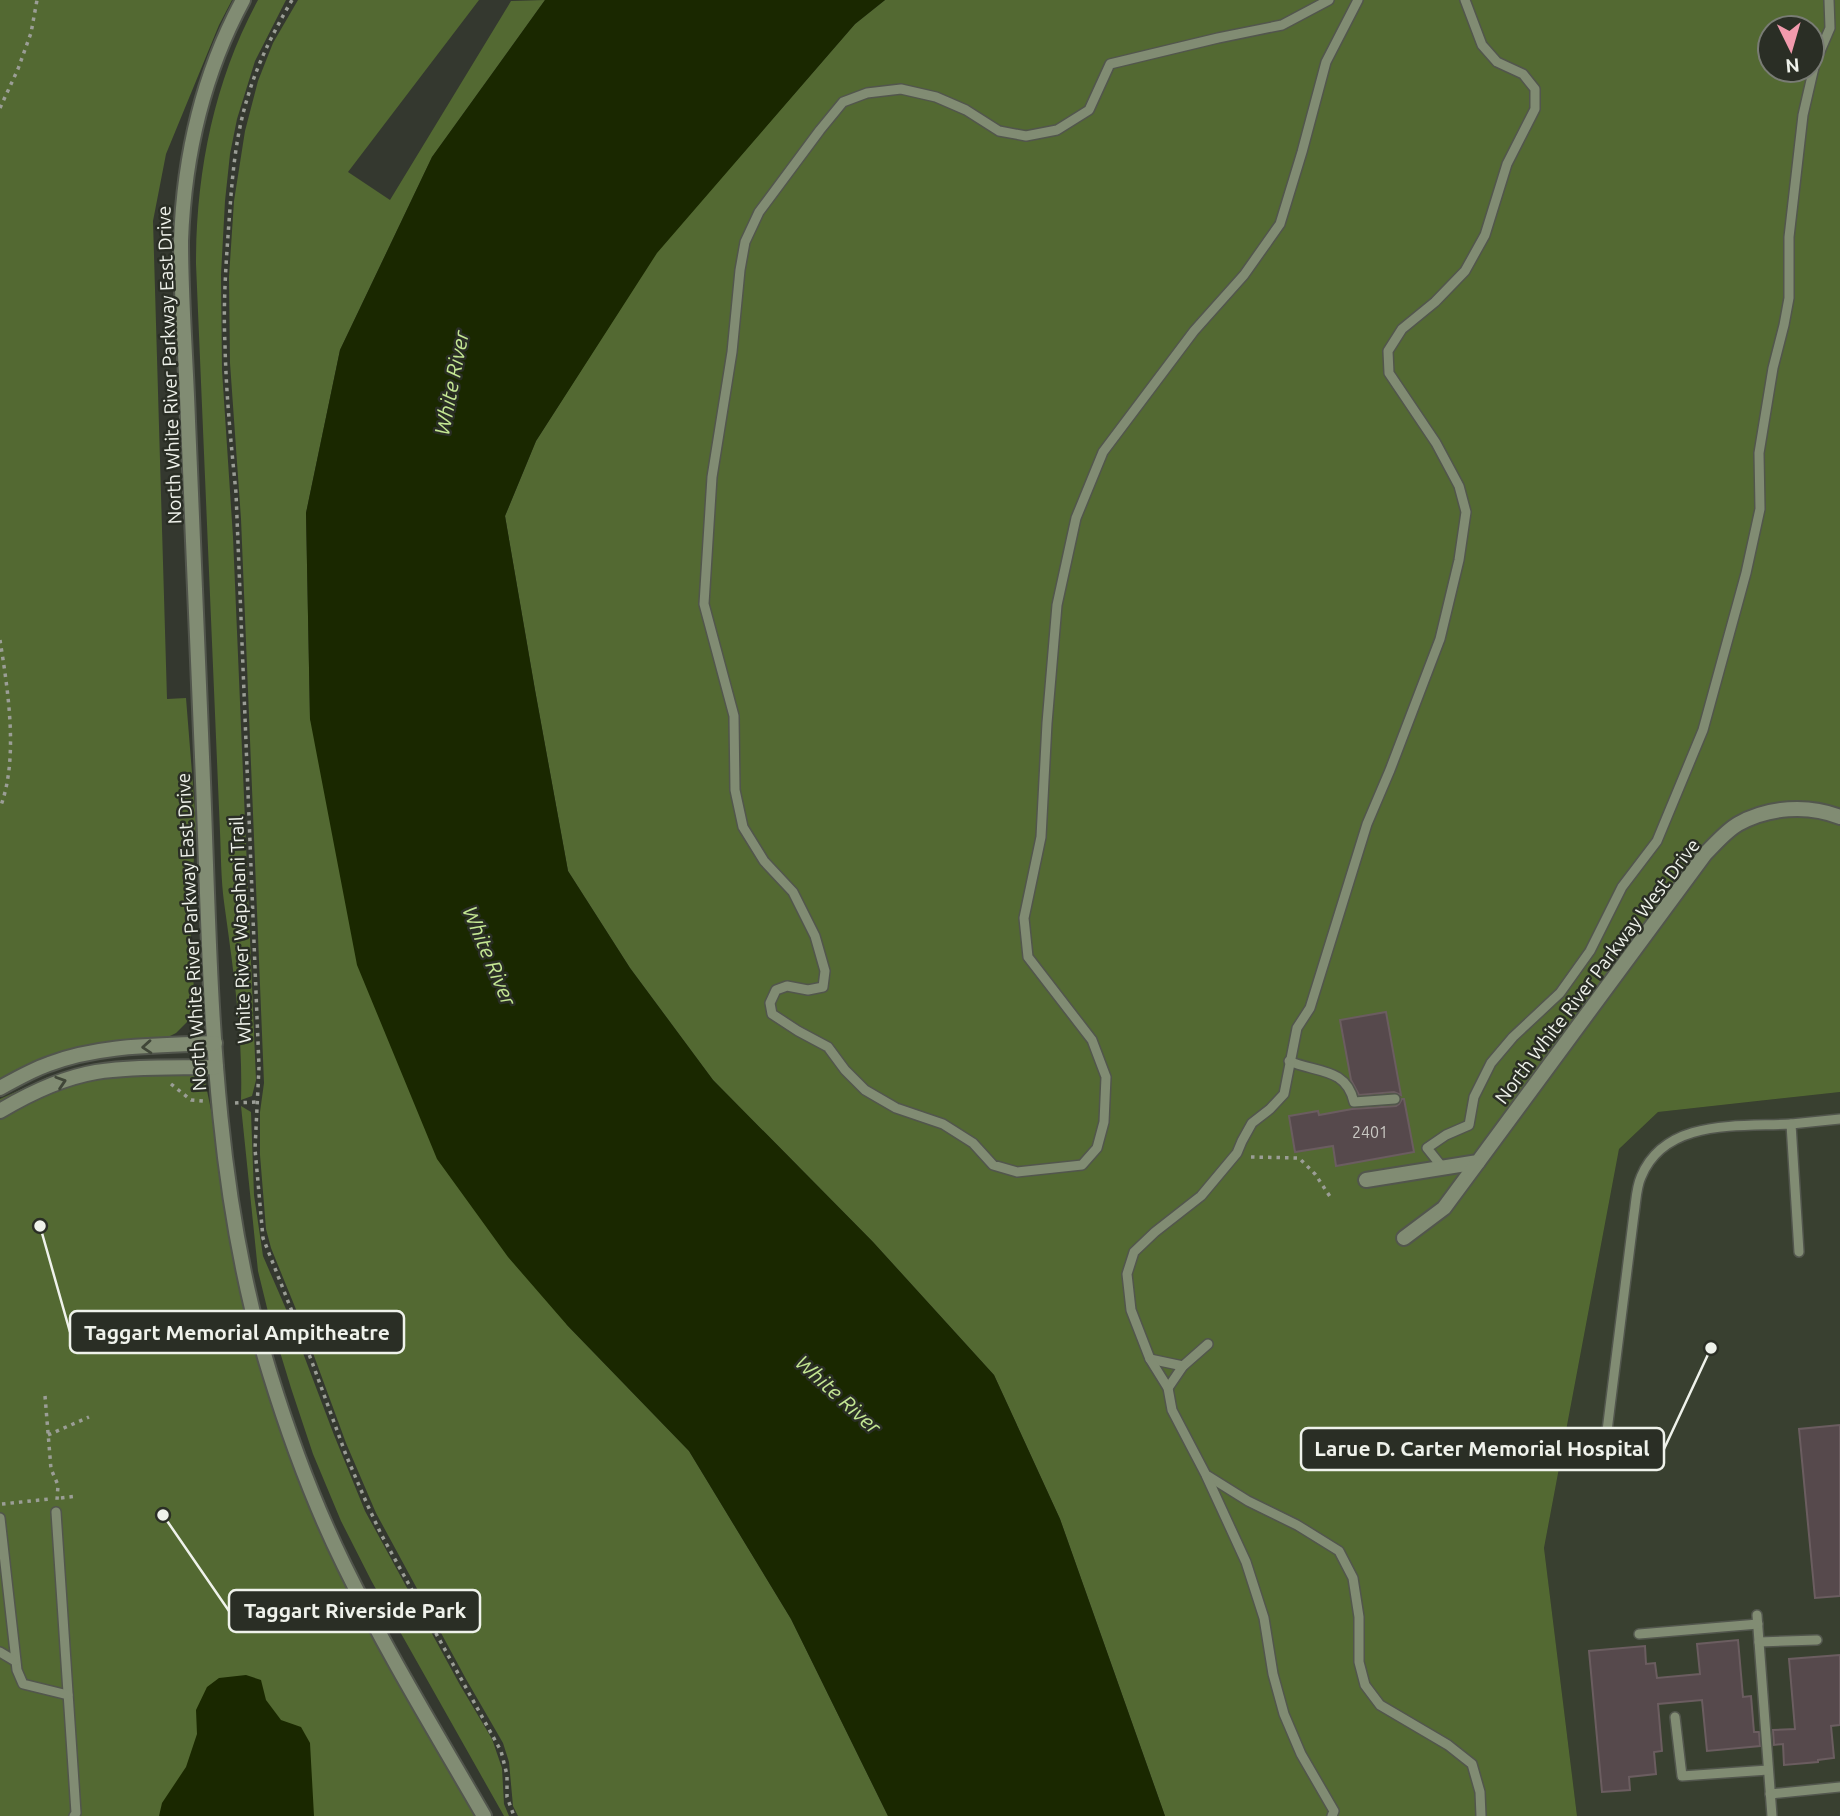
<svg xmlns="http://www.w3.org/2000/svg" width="1840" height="1816" viewBox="0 0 1840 1816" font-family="Ubuntu,sans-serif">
	<rect width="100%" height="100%" fill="#34382f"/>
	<path fill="#394030" d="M1840 1092V1816H1577L1544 1548 1619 1149 1658 1112Z"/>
	<g fill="#536932" fill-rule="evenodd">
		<path d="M0 0H232L219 25 166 154 153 221 167 699 186 698 196 823 190 923 195 1008 187 1022 176 1033 162 1040 81 1049 33 1062 0 1081Z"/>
		<path d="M258 0H286L255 61 237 119 230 154 225 201 221 275 222 370 233 537 256 1080 252 1096 241 1100C243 1033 233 968 224 902 221 879 221 855 220 832L196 264C196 172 214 81 258 0Z"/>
		<path d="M298 0H479L348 172 390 200 511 1 545 0 432 157 340 350 306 513 310 719 567 1325 689 1451 791 1619 888 1816H518L513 1806 509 1762 503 1743 466 1679 376 1513 346 1443 306 1334 271 1248 266 1229 260 1155V1112L264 1083 241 519 230 363 229 277 234 201 245 131 258 81 273 43Z"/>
		<path d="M885 0H1840V1092L1658 1112 1619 1149 1544 1548 1577 1816H1165L1060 1519 994 1375 873 1242 713 1080 630 968 568 871 535 690 505 516 536 441 656 253 855 24ZM1770 28H1812V70H1770Z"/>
		<path d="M202 1067 231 1205 286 1422 365 1608 479 1816H0V1099L48 1077Z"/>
		<path d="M241 1106 251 1112 254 1195 263 1256 289 1316 334 1435 365 1511 460 1685 492 1739 502 1768 504 1804 509 1816H504L372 1582 341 1521 313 1454 291 1388 269 1316 258 1271Z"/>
	</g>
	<g fill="#1a2800">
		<path d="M545 0H885L855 24 657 253 536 441 505 516 535 690 568 871 630 968 713 1080 873 1242 994 1375 1060 1519 1165 1816H888L791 1619 689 1451 567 1325 508 1257 437 1159 357 965 310 719 306 513 340 350 432 157Z"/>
		<path d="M246 1675 261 1680 266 1700 281 1720 301 1727 310 1743 314 1816H159L162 1803 186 1767 197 1734 196 1710 207 1687 219 1678Z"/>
	</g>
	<g fill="#56494c" stroke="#6b5d60" stroke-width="2">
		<path d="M1386 1012 1401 1095 1394 1092 1359 1095 1351 1080 1340 1020Z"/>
		<path d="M1402 1099H1404L1414 1152 1336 1166 1333 1146 1295 1152 1289 1116 1318 1111 1319 1115 1352 1109 1396 1106 1399 1104Z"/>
		<path d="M1840 1425V1596L1815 1598 1799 1429Z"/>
		<path d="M1738 1640 1743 1697 1751 1696 1754 1732H1759L1760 1746 1707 1751 1702 1700 1658 1704 1662 1751 1654 1752 1656 1774 1629 1777 1630 1790 1602 1792 1589 1651 1645 1646 1646 1664 1655 1663 1657 1678 1700 1674 1697 1644Z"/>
		<path d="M1840 1655V1725L1831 1726 1834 1758 1818 1760V1762L1784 1765 1783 1744 1774 1745 1773 1730 1795 1729 1789 1659Z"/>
	</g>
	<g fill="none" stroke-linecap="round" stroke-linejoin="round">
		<g stroke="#52564d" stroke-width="12">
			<g id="lane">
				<path d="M1329 0 1282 25 1218 38 1110 64 1089 110 1057 130 1026 136 999 131 966 110 936 97 901 89 867 93 843 102 820 130 759 212 745 242 740 270 732 352 712 477 704 604 734 716 735 790 743 827 764 861 793 892 815 936 825 971 823 987 808 990 787 986 776 990 770 1003 772 1014 798 1031 828 1047 845 1070 865 1090 896 1108 943 1124 973 1143 993 1165 1017 1172 1082 1165 1097 1148 1104 1122 1106 1077 1092 1040 1028 957 1024 918 1041 837 1047 723 1057 605 1076 518 1103 452 1194 331 1244 275 1280 224 1302 152 1326 62 1358 0"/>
				<path d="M1289 1061C1316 1073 1346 1067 1354 1102L1395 1099"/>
				<path d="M1791 1124 1840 1119"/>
				<path d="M1443 1168 1427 1148 1446 1135 1469 1125 1474 1097 1491 1063 1513 1037 1560 993 1590 951 1622 887 1657 841 1703 730 1746 573 1760 509 1759 453 1773 368 1784 325 1789 298V237L1803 115 1815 63 1830 28 1829 0"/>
				<path d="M1150 1359 1183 1366"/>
				<path d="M1168 1388 1183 1366 1208 1344"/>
				<path d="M1605 1447 1634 1214C1636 1202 1636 1188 1641 1177 1665 1118 1739 1127 1791 1124L1799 1252"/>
				<path d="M1208 1476 1248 1501 1297 1525 1339 1551 1353 1578 1359 1617V1662L1365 1685 1380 1705 1448 1745 1472 1764 1480 1792 1481 1816"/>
				<path d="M56 1512 76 1813 74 1816"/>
				<path d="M0 1518 17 1670 23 1684 68 1695"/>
				<path d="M1757 1615 1772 1816"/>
				<path d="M1639 1634 1758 1624"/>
				<path d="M1759 1642 1817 1640"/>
				<path d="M0 1652 15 1661"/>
				<path d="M1675 1717 1682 1776 1768 1770"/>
				<path d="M1770 1794 1840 1787"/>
				<path d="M1332 1816 1334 1811 1301 1754 1284 1714 1273 1674 1264 1618 1246 1562 1206 1475 1172 1410 1168 1388 1150 1359 1131 1310 1127 1274 1134 1252 1155 1232 1201 1196 1237 1153 1242 1141 1252 1123 1270 1109 1284 1094 1297 1028 1310 1008 1367 824 1390 770 1440 639 1459 560 1466 512 1459 486 1436 443 1389 373 1388 351 1402 329 1435 302 1465 271 1485 235 1507 164 1535 109V89L1523 74 1497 62 1482 45 1465 0"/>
			</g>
		</g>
		<g stroke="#52564d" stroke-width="18">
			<g id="street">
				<path d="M243 0C203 74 184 157 181 241 181 301 186 361 188 421 193 533 197 645 202 757 211 964 208 1175 270 1374 290 1439 314 1504 344 1565 386 1651 436 1733 484 1816"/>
				<path d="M0 1088C16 1079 32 1070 49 1064 101 1044 160 1046 215 1043"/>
				<path d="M0 1111C30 1093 61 1078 96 1072 135 1066 177 1068 216 1067"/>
				<path d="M1366 1180 1478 1162 1705 854C1715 844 1726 831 1738 824 1768 807 1808 804 1840 817"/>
				<path d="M1404 1238 1444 1208 1478 1162"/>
			</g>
		</g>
		<g stroke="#9b9e96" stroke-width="3.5" stroke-dasharray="3.5 5" stroke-linecap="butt">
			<path d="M292 0C274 31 258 62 248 96 235 137 232 180 229 222 226 263 223 304 225 344 226 394 231 443 236 493L259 1067 255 1149 263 1238 312 1362 346 1455 367 1504 381 1534 501 1751 507 1775V1797L514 1816"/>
			<path d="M0 108 18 69 31 33 37 0"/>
			<path d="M0 640C8 691 19 759 0 808"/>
			<path d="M171 1084 191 1100 203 1101"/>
			<path d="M235 1103 257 1102"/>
			<path d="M1251 1157 1299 1158 1315 1174 1331 1198"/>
			<path d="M45 1396 51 1469 58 1485 57 1500"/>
			<path d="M48 1435 89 1417"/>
			<path d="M61 1498 77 1496"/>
			<path d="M2 1504 50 1499"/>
		</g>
		<use href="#lane" stroke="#818c73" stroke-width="9"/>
		<use href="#street" stroke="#818c73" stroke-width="14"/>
	</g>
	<defs><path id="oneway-chevron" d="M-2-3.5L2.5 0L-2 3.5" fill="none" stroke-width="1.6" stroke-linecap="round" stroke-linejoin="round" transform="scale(1.75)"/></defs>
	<g stroke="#404638">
		<use href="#oneway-chevron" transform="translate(147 1047) rotate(176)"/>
		<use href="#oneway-chevron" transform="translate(61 1082) rotate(-18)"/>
	</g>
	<g text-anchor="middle" stroke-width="5" stroke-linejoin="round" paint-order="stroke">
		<g font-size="16" fill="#c9c8c3">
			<text x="1370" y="1138">2401</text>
		</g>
		<g font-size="19" fill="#eff2eb" stroke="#2a2e25">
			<text transform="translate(169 365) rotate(-92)" y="7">North White River Parkway East Drive</text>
			<text transform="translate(240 930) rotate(-92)" y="7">White River Wapahani Trail</text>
			<text transform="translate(191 932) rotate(-93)" y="7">North White River Parkway East Drive</text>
			<text transform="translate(1597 971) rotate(-53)" y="7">North White River Parkway West Drive</text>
		</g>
		<g font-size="21" font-style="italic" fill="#c4e793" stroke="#2a2e25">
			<text transform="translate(452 383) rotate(-79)" y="7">White River</text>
			<text transform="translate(489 956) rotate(67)" y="7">White River</text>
			<text transform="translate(838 1395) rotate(42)" y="7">White River</text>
		</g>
	</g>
	<path fill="none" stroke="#eff2eb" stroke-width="2.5" d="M40 1226L70 1332M1711 1348L1664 1449M163 1515L229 1611"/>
	<g fill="#eff2eb" stroke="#2a2e25" stroke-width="2.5">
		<circle cx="40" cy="1226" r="7"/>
		<circle cx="1711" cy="1348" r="7"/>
		<circle cx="163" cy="1515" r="7"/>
	</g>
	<g fill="#2a2e25" stroke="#eff2eb" stroke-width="2.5">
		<rect x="70" y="1311" width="334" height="42" rx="7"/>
		<rect x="1301" y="1428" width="363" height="42" rx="7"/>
		<rect x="229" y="1590" width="251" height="42" rx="7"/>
	</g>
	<g font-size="21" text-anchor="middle" font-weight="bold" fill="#eff2eb">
		<text x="237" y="1340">Taggart Memorial Ampitheatre</text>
		<text x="1482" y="1456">Larue D. Carter Memorial Hospital</text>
		<text x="355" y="1618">Taggart Riverside Park</text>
	</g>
	<g transform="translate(1791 49) rotate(175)"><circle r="33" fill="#2a2e25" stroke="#797c74" stroke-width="2"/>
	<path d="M0-5L12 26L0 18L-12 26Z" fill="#f29aad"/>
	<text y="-10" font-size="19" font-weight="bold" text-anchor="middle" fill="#eff2eb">N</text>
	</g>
</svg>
